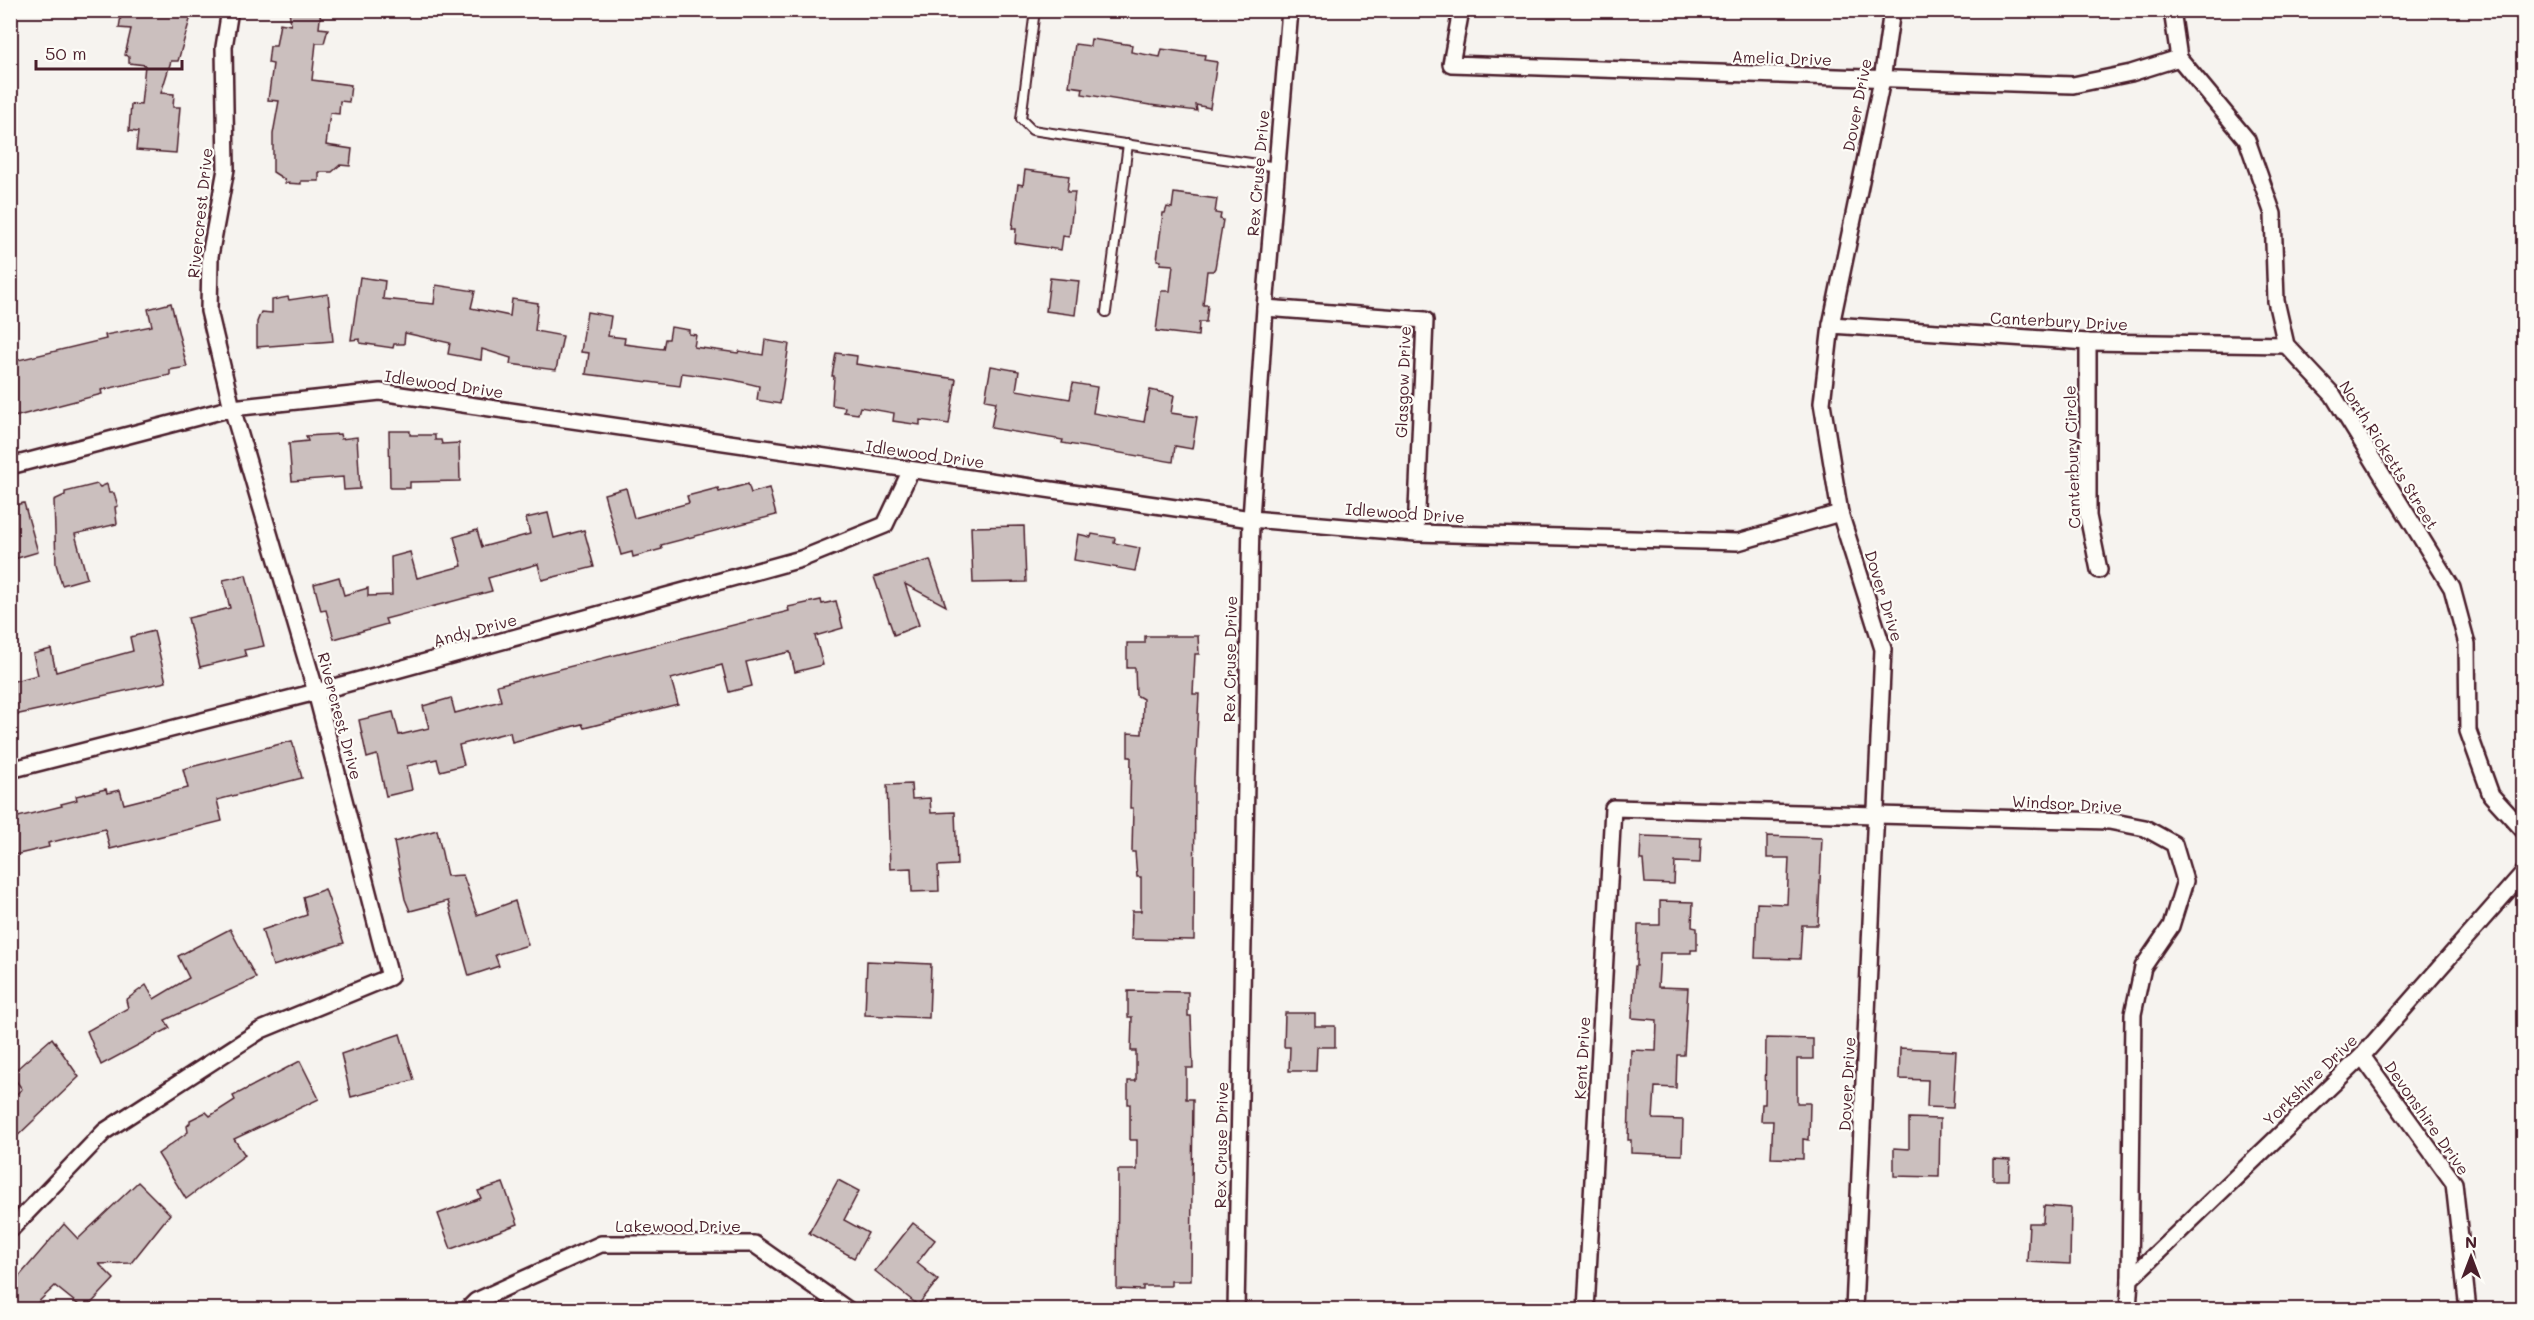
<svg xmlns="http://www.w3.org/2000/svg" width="2534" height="1320" viewBox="0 0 2534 1320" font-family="Mali,sans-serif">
	<rect width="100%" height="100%" fill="#f6f3ef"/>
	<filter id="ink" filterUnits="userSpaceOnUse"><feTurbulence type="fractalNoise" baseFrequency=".0167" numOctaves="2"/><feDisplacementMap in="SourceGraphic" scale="12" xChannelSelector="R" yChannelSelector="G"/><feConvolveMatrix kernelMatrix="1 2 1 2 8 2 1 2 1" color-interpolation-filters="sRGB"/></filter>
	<g filter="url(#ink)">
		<g fill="#cbbfbe" stroke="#4a1f2b" stroke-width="1.5">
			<path d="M122 10H144L191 16 178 61H171L161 93 174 94 173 107H180L176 153 136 150 138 132 129 131 131 104 141 105 145 65 129 63V57L125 55 131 29 119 28Z"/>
			<path d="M289 10H321L319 28 328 29 324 43H316L312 80 351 85 349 102 340 101 339 114 330 113 326 145 352 149 350 166 340 165 332 172H319V181H301V184L285 183 284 179 273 172V134L279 101 268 100 273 64 268 63 270 46H276L280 23 291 25Z"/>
			<path d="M1091 39 1132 45 1131 52 1160 57 1162 49 1205 55 1204 60 1217 62 1210 108 1196 105 1197 111 1150 105 1082 94 1083 88 1069 86 1075 44 1090 46Z"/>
			<path d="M1025 170 1069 176 1067 192H1075L1069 237 1063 236 1061 250 1015 243 1016 229H1012L1018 184 1023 185Z"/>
			<path d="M1174 193 1217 199 1215 213 1221 214 1220 219 1223 220 1215 268 1213 271H1207L1203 305H1208L1206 322H1199L1198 336 1156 331 1161 291H1170L1173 265 1160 264 1161 261 1157 260 1163 213H1165L1167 207 1172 208Z"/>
			<path d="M360 277 385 281 383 299 434 304 436 285 475 291 471 308 510 316 512 299 538 303 535 331 563 336 556 370 510 364 511 358 482 349 481 360 448 354 450 343 405 333 404 344H394L393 348 360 343V339L351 340Z"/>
			<path d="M1050 278 1079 281 1075 315 1046 311Z"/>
			<path d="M328 294 333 341 257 347V322L261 312 272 313V300L288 297 289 300Z"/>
			<path d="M171 303 187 367 170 370V375L101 390 102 394 10 418V362L106 339 105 335 152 326 148 309Z"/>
			<path d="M587 312 611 316 608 336 625 338 624 344 663 349 665 339H669L671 327 689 330V334L696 335 694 347 738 353 739 351 763 355 765 340 789 344 780 404 757 400 759 386 734 380 682 373 680 386 586 374 589 353 581 352Z"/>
			<path d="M836 353 857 356 856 364 956 379 949 424 920 420V425L893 421 894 413 860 407 858 414 844 412 845 407 832 405 834 376H832Z"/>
			<path d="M991 366 1019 371 1016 390 1070 399 1073 383 1097 387 1093 413 1144 422 1150 390 1174 395 1171 413 1197 417 1192 449 1175 446 1173 462 1062 443 1063 440 991 428 996 402 985 400Z"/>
			<path d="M389 431H410V435H435V440H441L442 444 459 443 460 481 410 482V488H390Z"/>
			<path d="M340 434 341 439 357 437 360 489 344 490 343 477 292 481 289 443 308 441 306 436Z"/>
			<path d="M97 484 100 487 107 484 109 493H114L118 506 115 507 117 524 75 534 87 578 62 585 56 564 54 500 65 495V492Z"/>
			<path d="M748 484 751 493 769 488 776 515 661 545 662 549 633 557 632 552 621 555 604 494 626 488 634 518 689 503 687 496 718 488 719 492Z"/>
			<path d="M24 503 38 552 14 559 10 546V506Z"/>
			<path d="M548 513 554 538 584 530 594 567 542 580 538 564 488 578 492 591 385 619 387 624 334 639 326 610 321 611 314 584 339 577 344 595 368 588V596L392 595 391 557 410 552 417 578 462 566 454 537 477 530 482 547 530 534 526 518Z"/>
			<path d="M1024 526 1026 582 973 583 971 527Z"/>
			<path d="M1078 534 1091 537 1092 534 1115 538 1114 543 1140 548 1135 571 1074 560Z"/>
			<path d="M930 560 946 606 905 584 919 625 894 635 874 577Z"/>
			<path d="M246 575 264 646 244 650 246 656 200 667 188 618 230 608 223 580Z"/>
			<path d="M821 600 822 604 836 601 843 628 815 636 823 665 795 672 790 652 746 662 752 686 729 692 722 665 671 679 678 704 584 728 582 724 512 742 510 732 459 745 464 765 440 771 437 759 407 766 412 790 386 796 377 755 367 758 359 720 393 712 399 735 429 728 423 706 451 698 455 713 501 701 497 685 789 611 788 607Z"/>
			<path d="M154 631 166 682 10 716V682L38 675 33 654 51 649 56 672 133 651 130 637Z"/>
			<path d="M1145 636H1198L1199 654H1195L1193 694H1199L1195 778 1194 940 1131 939 1132 911H1141V877H1137L1135 852H1132L1133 808H1130L1131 757H1128V733L1142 734 1143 699 1136 695 1135 668H1127V643H1145Z"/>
			<path d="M292 741 302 778 217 800 222 821 110 849 105 829 48 843 49 847 10 856V819L62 806 61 804 77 800 76 796 106 789 107 793 120 790 124 804 188 788 183 769Z"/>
			<path d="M911 784 912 799 930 798 931 813 955 812 957 865 938 866 939 891 912 892 911 868 890 869 887 785Z"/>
			<path d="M437 830 447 876 463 875 477 915 515 901 528 945 495 955 499 966 469 976 448 901 410 911 405 899 394 842Z"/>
			<path d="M1641 836 1701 838 1700 863 1675 862 1674 884 1645 883 1643 860H1640Z"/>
			<path d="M1767 836 1822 838 1818 925H1802L1800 959 1755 958 1757 903 1787 904 1789 858H1767Z"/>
			<path d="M325 889 344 943 273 966 262 930 307 915 303 897Z"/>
			<path d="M1660 901 1693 902 1692 927 1697 928V950H1691V953H1660L1658 987 1688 988 1684 1055H1677L1676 1088 1655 1087 1653 1119 1683 1120 1682 1155 1631 1153V1140H1628L1631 1050 1656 1051 1657 1020 1632 1018 1635 966H1637L1638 925H1660Z"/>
			<path d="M230 929 256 978 165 1020 170 1028 101 1065 87 1031 128 1008 126 1000 146 985 154 999 189 978 178 956Z"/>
			<path d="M867 961 931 964 929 1018 865 1015Z"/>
			<path d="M1128 991 1188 992V1016H1191L1193 1068H1186V1099H1193L1191 1281H1171V1286H1143V1290L1117 1289 1118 1170H1137V1140H1130V1104H1128V1081H1136V1051H1131L1132 1017H1128Z"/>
			<path d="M1285 1013H1315V1026H1335V1047H1317L1316 1071H1289L1290 1047H1284Z"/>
			<path d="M400 1034 414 1080 351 1097 341 1054Z"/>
			<path d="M52 1038 79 1077 10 1143V1100L22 1089 11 1074Z"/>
			<path d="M1766 1038 1813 1039V1059H1797V1103H1810L1809 1140 1803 1139V1159L1771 1158 1773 1121H1761L1762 1104H1765Z"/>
			<path d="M1900 1048 1956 1051 1953 1108 1927 1107 1928 1080 1899 1079Z"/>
			<path d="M300 1061 319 1099 234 1139 245 1155 186 1199 158 1154 188 1132 187 1126 190 1123V1120L206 1112 210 1116 235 1100 233 1096Z"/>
			<path d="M1909 1118 1940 1119 1939 1177 1894 1176V1148L1909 1149Z"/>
			<path d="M1993 1159 2010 1160 2009 1180H1993Z"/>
			<path d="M838 1180 859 1191 844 1220 868 1233 854 1258 809 1233Z"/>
			<path d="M138 1182 170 1214 131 1263 99 1264 114 1279 85 1310 55 1286 30 1310H24L10 1296V1287L64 1224 78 1239Z"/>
			<path d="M503 1183 518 1224 451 1249 438 1214 481 1198 478 1191Z"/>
			<path d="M2044 1206 2071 1208 2070 1264 2027 1262 2029 1223H2043Z"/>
			<path d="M913 1223 935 1240 917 1263 938 1280 918 1305 875 1271Z"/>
		</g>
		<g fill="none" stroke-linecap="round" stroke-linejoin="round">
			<g stroke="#4a1f2b" stroke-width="12">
				<g id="service">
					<path d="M1035 10 1021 119 1032 130 1277 167"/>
					<path d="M1106 312 1128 144"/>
				</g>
			</g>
			<g stroke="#4a1f2b" stroke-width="20">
				<g id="minor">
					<path d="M1461 10 1451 64 2073 85 2131 73 2179 58"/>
					<path d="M2172 10 2179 58 2247 140 2273 214 2276 301 2286 345 2333 395 2452 588 2467 644 2468 731 2491 795 2524 831"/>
					<path d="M1265 308 1425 320 1416 533"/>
					<path d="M1831 325 2088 342 2286 345"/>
					<path d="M2088 342V516L2099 570"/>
					<path d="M10 466 232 408 380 392 1251 519 1416 533 1738 542 1840 513"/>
					<path d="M10 770 316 692 801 559 885 525 911 470"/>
					<path d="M2362 1056 2454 1183 2468 1310"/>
					<path d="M10 1230 105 1131 261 1030 390 977 316 692 232 408 209 311 210 256 226 169 224 47 230 10"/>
					<path d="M467 1310 476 1301 601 1244H754L848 1310"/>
					<path d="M1236 1310 1251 519 1265 308 1290 10"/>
					<path d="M1586 1310 1613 808 2109 821 2145 828 2174 844 2185 881 2171 926 2143 967 2133 1014 2130 1279"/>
					<path d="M1854 1310 1883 649 1840 513 1822 403 1831 325 1882 80 1892 10"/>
					<path d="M2128 1310 2130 1279 2362 1056 2524 872"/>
				</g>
			</g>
			<use href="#service" stroke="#fdfcf7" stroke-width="8"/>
			<use href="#minor" stroke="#fdfcf7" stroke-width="15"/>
		</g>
	</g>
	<g text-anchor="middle" stroke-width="4.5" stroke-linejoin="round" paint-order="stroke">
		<g font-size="16" fill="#4a1f2b" stroke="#fdfcf7">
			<text transform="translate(1782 58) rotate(2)" y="6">Amelia Drive</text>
			<text transform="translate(1857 105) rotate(-79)" y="6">Dover Drive</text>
			<text transform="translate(1258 173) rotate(-85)" y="6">Rex Cruse Drive</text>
			<text transform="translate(200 213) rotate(-84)" y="6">Rivercrest Drive</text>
			<text transform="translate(2059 321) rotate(3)" y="6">Canterbury Drive</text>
			<text transform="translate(1403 382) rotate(-88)" y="6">Glasgow Drive</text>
			<text transform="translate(444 384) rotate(8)" y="6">Idlewood Drive</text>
			<text transform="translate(925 454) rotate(8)" y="6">Idlewood Drive</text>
			<text transform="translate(2389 455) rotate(58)" y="6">North Ricketts Street</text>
			<text transform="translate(2072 457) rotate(-92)" y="6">Canterbury Circle</text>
			<text transform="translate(1405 513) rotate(4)" y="6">Idlewood Drive</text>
			<text transform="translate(1884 596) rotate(73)" y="6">Dover Drive</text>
			<text transform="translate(475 630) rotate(-15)" y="6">Andy Drive</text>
			<text transform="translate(1230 659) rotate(-89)" y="6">Rex Cruse Drive</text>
			<text transform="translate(340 716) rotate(75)" y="6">Rivercrest Drive</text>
			<text transform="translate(2067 804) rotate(3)" y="6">Windsor Drive</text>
			<text transform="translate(1582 1058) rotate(-87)" y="6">Kent Drive</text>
			<text transform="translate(2310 1080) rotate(-44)" y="6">Yorkshire Drive</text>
			<text transform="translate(1847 1084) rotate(-87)" y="6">Dover Drive</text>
			<text transform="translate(2427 1118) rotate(55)" y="6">Devonshire Drive</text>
			<text transform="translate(1221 1145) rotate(-89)" y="6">Rex Cruse Drive</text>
			<text x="678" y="1232">Lakewood Drive</text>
		</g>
	</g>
	<rect width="2534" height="1320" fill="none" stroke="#fdfcf7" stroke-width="36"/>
	<rect x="18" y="18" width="2498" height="1284" fill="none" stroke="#4a1f2b" stroke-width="2" filter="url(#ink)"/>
	<g transform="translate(2471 1257)" stroke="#fdfcf7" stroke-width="4.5" paint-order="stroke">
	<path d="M0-4.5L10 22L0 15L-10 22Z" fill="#4a1f2b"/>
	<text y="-9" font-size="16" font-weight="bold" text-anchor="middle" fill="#4a1f2b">N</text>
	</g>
	<path d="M36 60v9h146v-9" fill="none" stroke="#4a1f2b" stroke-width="3"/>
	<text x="45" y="60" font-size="18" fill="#4a1f2b" stroke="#fdfcf7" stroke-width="4.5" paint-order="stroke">50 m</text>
</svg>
